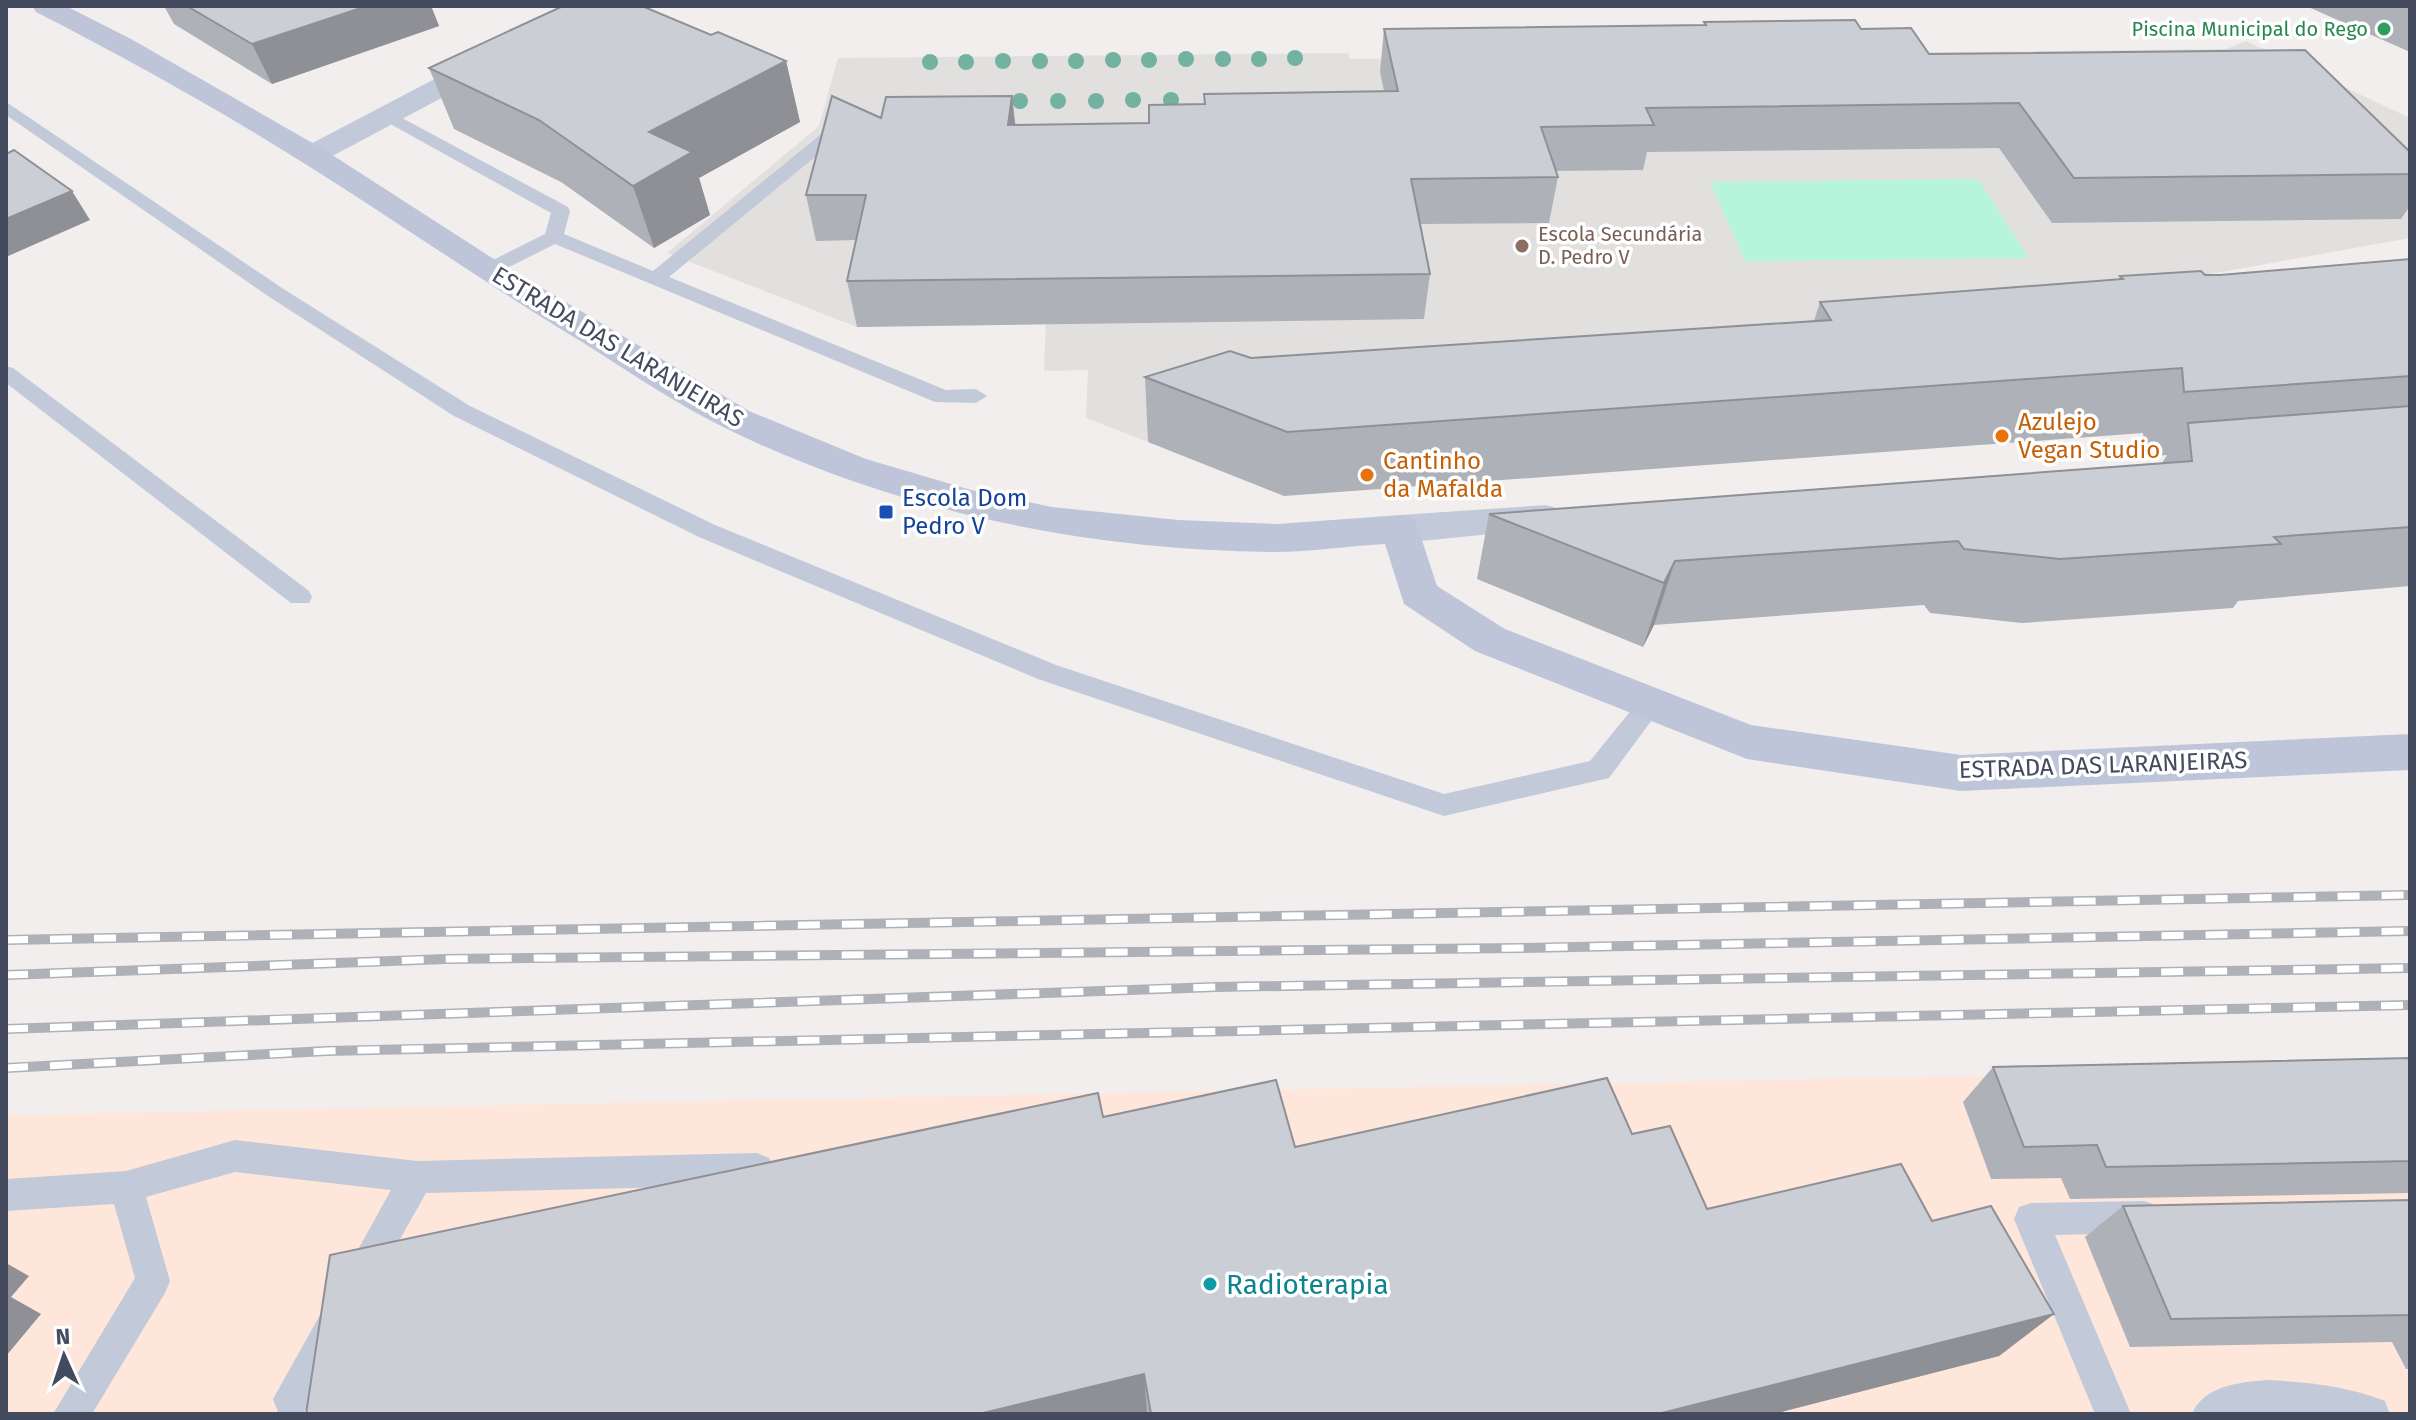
<svg xmlns="http://www.w3.org/2000/svg" width="2416" height="1420" viewBox="0 0 2416 1420" font-family="'Fira Sans',sans-serif">
	<rect width="100%" height="100%" fill="#f1eeed"/>
	<path fill="#e2dfdf" d="M2246 41 2410 118V238L1459 409 1407 354 1146 441 1086 418 1088 370 1044 371 1046 324 857 327 667 253 819 126 838 58 1348 53 1350 59 2226 49Z"/>
	<path fill="#fee6db" d="M2410 1067V1414H6V1115Z"/>
	<path fill="#b6f4dd" d="M1978 179 2029 258 1745 261 1710 182Z"/>
	<g fill="none" stroke-linecap="round" stroke-linejoin="round">
		<g fill="#c2c9d8" fill-rule="evenodd">
			<path d="M6 102 285 290 470 406 715 525 1056 665 1444 794 1590 761 1641 698 1650 695 1659 698 1663 705 1609 778 1444 816 1038 679 699 537 454 416 271 298 6 115Z"/>
			<path d="M389 111 568 207 570 211 564 234 653 271 831 126 853 122V130L843 134 669 277 946 390 976 389 987 396 976 403 935 402 555 244 495 274H481L478 270 481 266 545 234 551 213 383 120 380 116Z"/>
			<path d="M6 366 13 368 309 591 312 597 309 603H291L6 383Z"/>
			<path d="M235 1140 417 1161 757 1153 769 1158 773 1169 769 1180 757 1185 426 1193 373 1287 361 1292 349 1287 344 1275 391 1190 235 1172 146 1197 170 1281 165 1293 92 1414H53L135 1278 114 1204 6 1211V1179L126 1171Z"/>
			<path d="M2144 1201 2156 1205 2161 1217 2156 1229 2144 1233 2055 1235 2131 1414H2095L2014 1219 2019 1207 2031 1203Z"/>
			<path d="M332 1309 344 1315 350 1327 344 1339 304 1412H278L273 1399 320 1315Z"/>
			<path d="M2267 1380C2306 1382 2348 1386 2385 1401L2390 1414H2192C2203 1386 2240 1382 2267 1380Z"/>
		</g>
		<g fill="#c2c9d8" fill-rule="evenodd">
			<path d="M574 6H607L603 12 323 161H301L297 155 301 149Z"/>
			<path d="M1546 505 1560 509 1566 518 1560 527 1401 543 1387 539 1381 529 1387 519 1401 515Z"/>
		</g>
		<path fill="#bec5d9" fill-rule="evenodd" d="M32 6H66L131 39 323 149 500 263 749 411 866 459 971 490 1052 507 1178 520 1277 524 1401 515 1415 519 1437 586 1505 629 1751 725 1961 755 2410 734V770L1961 791 1747 759 1475 651 1404 604 1385 544C1348 546 1310 552 1274 552 1084 550 895 511 725 428 668 400 614 361 559 328 472 274 388 216 302 162 216 108 126 58 36 12Z"/>
		<g stroke="#afb1b9" stroke-width="10">
			<g id="rail">
				<path d="M6 940 2410 895"/>
				<path d="M6 975 446 959 1520 948 2410 931"/>
				<path d="M6 1029 1216 987 2410 968"/>
				<path d="M6 1068 327 1051 2410 1005"/>
			</g>
		</g>
		<use href="#rail" stroke="#fff" stroke-width="7" stroke-dasharray="22" stroke-linecap="butt"/>
	</g>
	<g fill="#73b2a1">
		<circle cx="1295" cy="58" r="8"/>
		<circle cx="1186" cy="59" r="8"/>
		<circle cx="1223" cy="59" r="8"/>
		<circle cx="1259" cy="59" r="8"/>
		<circle cx="1113" cy="60" r="8"/>
		<circle cx="1149" cy="60" r="8"/>
		<circle cx="1003" cy="61" r="8"/>
		<circle cx="1040" cy="61" r="8"/>
		<circle cx="1076" cy="61" r="8"/>
		<circle cx="930" cy="62" r="8"/>
		<circle cx="966" cy="62" r="8"/>
		<circle cx="1133" cy="100" r="8"/>
		<circle cx="1171" cy="100" r="8"/>
		<circle cx="1020" cy="101" r="8"/>
		<circle cx="1058" cy="101" r="8"/>
		<circle cx="1096" cy="101" r="8"/>
	</g>
	<g fill="#afb1b8">
		<path d="M164 6H431L439 26 272 84 174 24Z"/>
		<path d="M2306 6H2410V52Z"/>
		<path d="M1704 22 1861 29 1929 54 2410 152V206L2401 219 2052 223 1999 148 1647 152 1643 170 1556 171 1558 177 1549 223 1420 224 1430 274 1424 319 857 327 847 281 856 240 816 241 806 195 881 118 1015 125 1149 123 1204 104 1384 91 1380 72 1384 29 1703 25Z"/>
		<path d="M711 35 786 61 800 122 699 178 710 215 654 248 561 182 454 129 429 68Z"/>
		<path d="M2410 259V586L2238 601 2233 608 2022 623 1930 613 1924 605 1654 625 1643 647 1477 579 1489 514 2162 463 2167 455 2144 457 2143 433 1284 496 1148 442 1145 377 1251 358 1814 321 1820 302 2118 280 2120 276 2220 275Z"/>
		<path d="M2410 1058V1193L2070 1199 2061 1178 1991 1179 1963 1102 1993 1067Z"/>
		<path d="M1103 1117 1295 1147 1632 1134 1707 1209 1932 1221 2054 1314 1999 1356 1773 1414H306Z"/>
		<path d="M2410 1200V1369H2406L2392 1342 2130 1347 2085 1237 2123 1206Z"/>
	</g>
	<g fill="#8f9096">
		<path d="M367 6H431L439 26 272 84 252 44Z"/>
		<path d="M786 61 800 122 699 178 710 215 654 248 633 186 649 132Z"/>
		<path d="M1012 96 1017 140 1008 125Z"/>
		<path d="M72 191 90 220 6 257V219Z"/>
		<path d="M1675 561 1654 625 1643 647 1664 583Z"/>
		<path d="M6 1263 29 1276 11 1297 41 1314 6 1356Z"/>
		<path d="M2054 1314 1999 1356 1773 1414H1658Z"/>
		<path d="M1144 1374 1147 1414H979Z"/>
	</g>
	<g fill="#ccced6" stroke="#8f9096" stroke-width="2">
		<path d="M187 6H367L252 44Z"/>
		<path d="M563 6H642L711 35 718 32 786 61 649 132 692 152 633 186 539 120 429 68Z"/>
		<path d="M1855 20 1861 29 1911 28 1929 54 2305 50 2410 152V174L2074 178 2019 103 1646 108 1654 125 1541 127 1558 177 1411 179 1430 274 847 281 866 195H806L832 96 881 118 886 97 1012 96 1008 125 1149 123V105L1205 104 1204 94 1398 91 1384 29 1706 25 1704 22Z"/>
		<path d="M14 150 72 191 6 219V154Z"/>
		<path d="M2410 259V376L2184 392 2182 368 1287 432 1145 377 1230 351 1251 358 1831 320 1820 302 2123 279 2120 276 2201 271 2205 275H2220Z"/>
		<path d="M2410 406V527L2274 537 2281 544 2060 559 1964 549 1958 541 1675 561 1664 583 1489 514 2192 461 2188 423Z"/>
		<path d="M2410 1058V1161L2106 1167 2097 1145 2024 1147 1993 1067Z"/>
		<path d="M1607 1078 1632 1134 1670 1126 1707 1209 1901 1164 1932 1221 1991 1206 2054 1314 1658 1414H1151L1144 1374 979 1414H306L330 1255 1098 1093 1103 1117 1276 1080 1295 1147Z"/>
		<path d="M2410 1200V1315L2171 1319 2123 1206Z"/>
	</g>
	<circle fill="#2e9e5b" stroke="#fff" stroke-width="3" cx="2384" cy="29" r="8"/>
	<circle fill="#8d6e63" stroke="#fff" stroke-width="3" cx="1522" cy="246" r="8"/>
	<g fill="#e8710a" stroke="#fff" stroke-width="3">
		<circle cx="2002" cy="436" r="8"/>
		<circle cx="1367" cy="475" r="8"/>
	</g>
	<rect fill="#1a4fb4" stroke="#fff" stroke-width="3" x="878" y="504" width="16" height="16" rx="4"/>
	<circle fill="#0f9aa8" stroke="#fff" stroke-width="3" cx="1210" cy="1284" r="8"/>
	<g text-anchor="middle" stroke-width="7" stroke-linejoin="round" paint-order="stroke">
		<g font-size="20" fill="#27864d" stroke="#fff" text-anchor="end">
			<text x="2368" y="36">Piscina Municipal do Rego</text>
		</g>
		<g font-size="20" fill="#785e54" stroke="#fff" text-anchor="start">
			<text x="1538" y="241">Escola Secundária<tspan x="1538" dy="23">D. Pedro V</tspan></text>
		</g>
		<g font-size="24" fill="#444b5e" stroke="#fff">
			<text transform="translate(618 347) rotate(31)" y="8">ESTRADA DAS LARANJEIRAS</text>
			<text transform="translate(2103 765) rotate(-2)" y="8">ESTRADA DAS LARANJEIRAS</text>
		</g>
		<g font-size="24" fill="#c56008" stroke="#fff" text-anchor="start">
			<text x="2018" y="430">Azulejo<tspan x="2018" dy="28">Vegan Studio</tspan></text>
			<text x="1383" y="469">Cantinho<tspan x="1383" dy="28">da Mafalda</tspan></text>
		</g>
		<g font-size="24" fill="#164399" stroke="#fff" text-anchor="start">
			<text x="902" y="506">Escola Dom<tspan x="902" dy="28">Pedro V</tspan></text>
		</g>
		<g font-size="28" fill="#0d838f" stroke="#fff" text-anchor="start">
			<text x="1226" y="1294">Radioterapia</text>
		</g>
	</g>
	<rect width="2416" height="1420" fill="none" stroke="#444b5e" stroke-width="16"/>
	<g transform="translate(64 1356) rotate(357)" stroke="#ffffff" stroke-width="6" paint-order="stroke">
	<path d="M0-6L14 30L0 20L-14 30Z" fill="#444b5e"/>
	<text y="-12" font-size="22" font-weight="bold" text-anchor="middle" fill="#444b5e">N</text>
	</g>
</svg>
